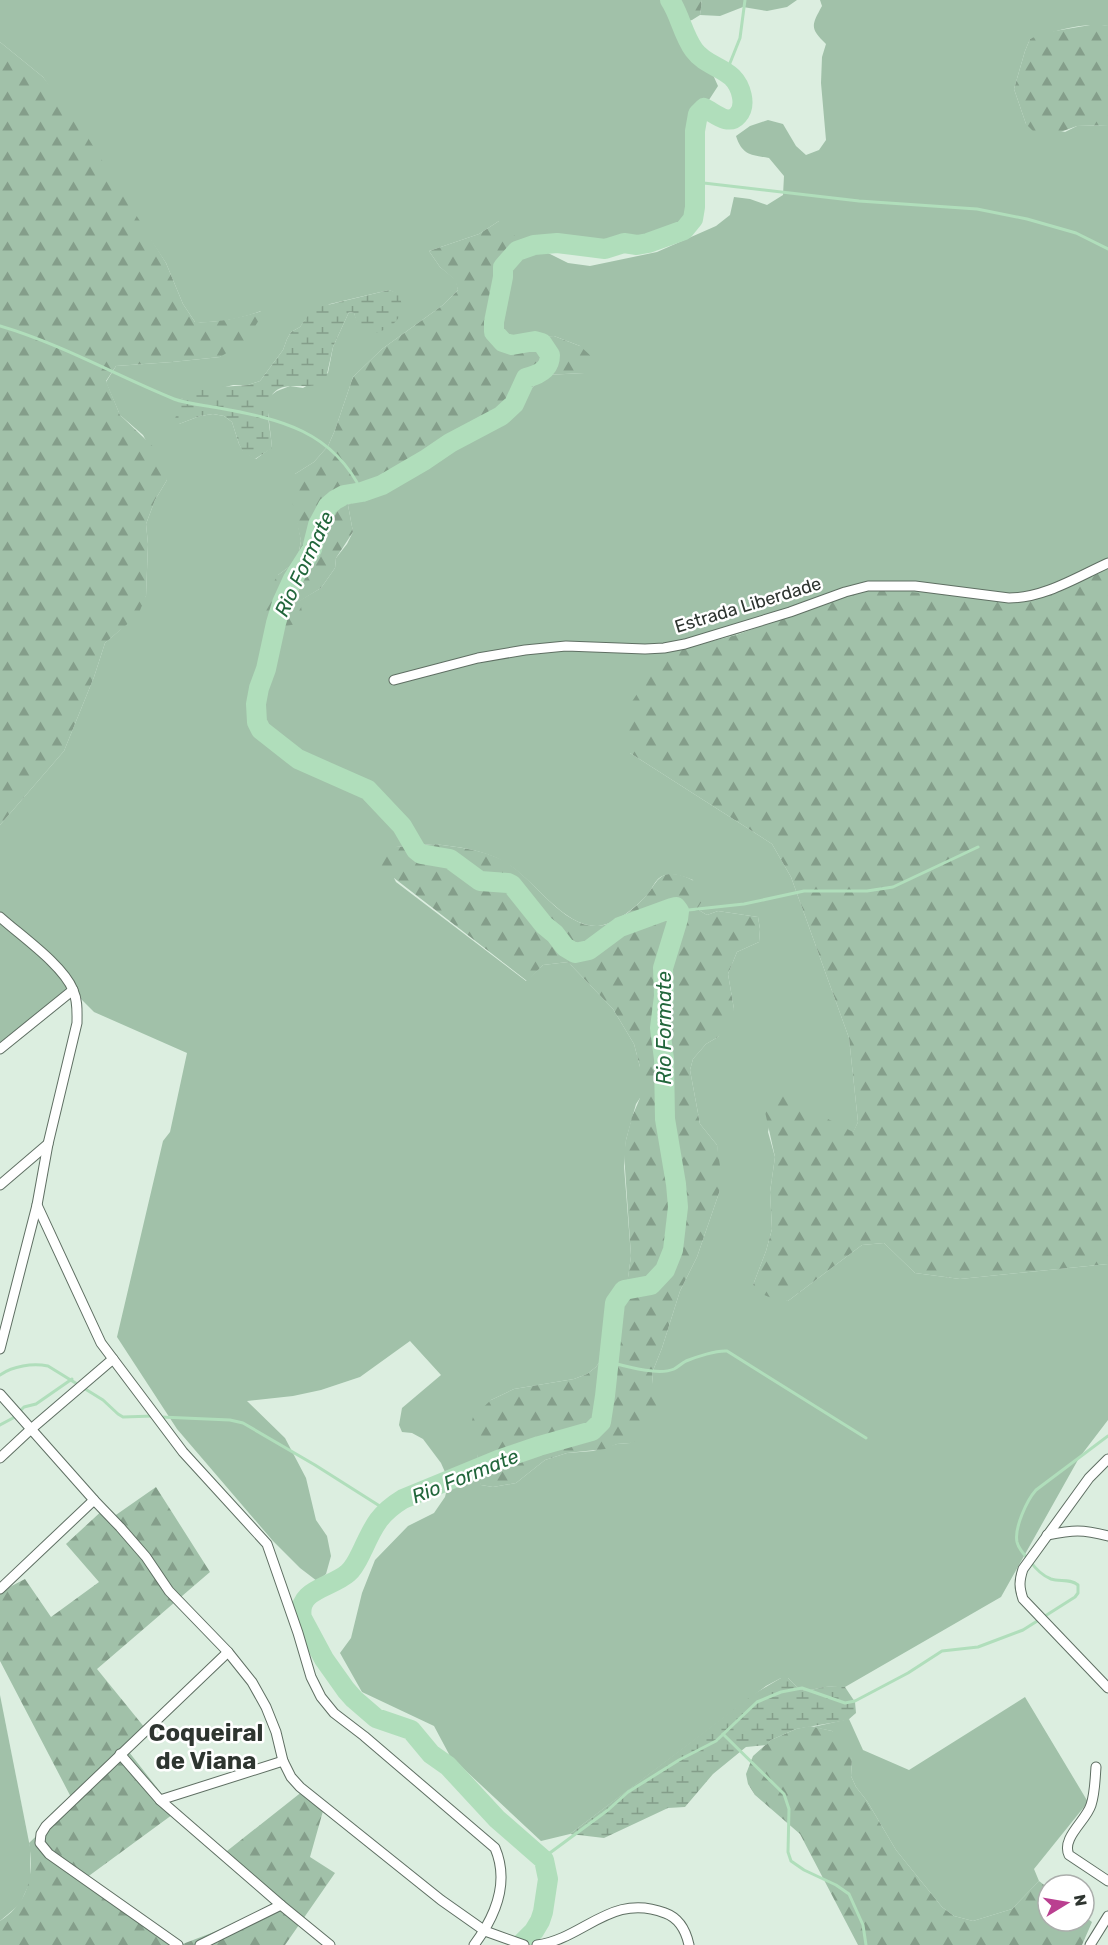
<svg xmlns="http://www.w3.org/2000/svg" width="1108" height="1945" viewBox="0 0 1108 1945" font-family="Rubik,sans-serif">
	<defs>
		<pattern id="forest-firs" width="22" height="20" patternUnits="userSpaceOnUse" patternTransform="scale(1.5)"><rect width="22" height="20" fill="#a1c1a9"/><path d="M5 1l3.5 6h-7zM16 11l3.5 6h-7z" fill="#849e8a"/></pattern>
		<pattern id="wetland-marsh" width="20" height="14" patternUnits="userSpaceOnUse" patternTransform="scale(1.5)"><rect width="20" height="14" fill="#a1c1a9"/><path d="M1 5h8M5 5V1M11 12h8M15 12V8" fill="none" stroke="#849e8a"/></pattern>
	</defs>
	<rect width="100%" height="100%" fill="#dceee0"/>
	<g fill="#a1c1a9" fill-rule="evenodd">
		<path d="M0 0H667L676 16 680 31 704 55 718 86 705 106 701 128 689 190 696 208 692 226C659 238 623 244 588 243 572 243 558 240 541 242L542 250 568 263 590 266 657 252 716 226 730 215 734 197 750 199 767 205 783 195 784 176 769 158C751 155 742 155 736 136L750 126 768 120 783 124 796 146 806 155 819 150 826 140 821 83 822 57 826 44C810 28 811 26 822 6L820 0H1108V26C1082 22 1055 31 1030 39L1025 51 1014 89 1026 124 1065 132 1077 126 1108 125V568L1038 600 1003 602 839 597 735 635 677 650 630 753 772 844 791 877 849 1038 858 1122 853 1133 776 1093 768 1132 775 1157 770 1192 772 1229 766 1251 753 1285 788 1301 862 1245 884 1243 915 1273 960 1279 1108 1264V1420L1079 1458 1001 1597 845 1687C836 1687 827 1686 819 1688 801 1693 801 1691 788 1678H781L766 1686 570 1834 541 1841 450 1756 434 1726 362 1692 340 1653 351 1638 362 1593 375 1560 408 1526 434 1513 445 1497 449 1481 441 1463 423 1439 412 1433 402 1432 399 1425 402 1408 441 1375 410 1341 360 1377 321 1390 293 1396 247 1401 285 1438 306 1478 316 1520 327 1536 331 1556 326 1574 317 1581 300 1568 273 1541 177 1429 117 1337 163 1141 170 1132 187 1053 94 1012 69 987 0 1049V825L64 751 94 677 105 643 120 630 146 596 148 544 146 524 155 500 167 480 143 435 120 415 106 382 116 366 172 362 220 357 261 311C239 319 218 323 195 322L183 304 166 263 43 77 0 42ZM499 221 503 308 496 332 505 340 532 337 554 336 580 346 584 373 546 375 532 388 518 407 456 446 426 460 399 479 385 491 348 505 353 532 347 544 336 558 335 568 321 588 299 601 278 575 297 561 301 541 297 519 295 474 314 462 328 446 335 430 353 377 382 349 443 305 458 290 456 280 440 267 429 251 479 234ZM389 290 398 294 357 321 354 313 349 312 333 347 328 373 303 388 290 386 277 391 270 396 267 404 272 447 256 459 243 451 239 444 232 422 224 416 213 414 200 416 179 424 181 399 233 385H248L260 381 283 350 287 339 291 332 300 327 308 316 330 304ZM433 844C457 847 483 849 504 862 533 877 563 928 598 926 616 924 636 907 648 894 651 890 654 883 658 879 668 870 682 876 693 880L697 909 707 915 718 911 758 917 760 929 759 942 737 952 728 974 734 1009 718 1037 706 1044 693 1059 690 1070 700 1124 717 1145 720 1190 697 1257 680 1291 662 1348 652 1373 653 1384 630 1443 617 1444 593 1451 567 1453 545 1460 516 1483 493 1487 481 1485 477 1450 491 1400 514 1389 574 1379 587 1374 596 1367 610 1347 616 1332 626 1293 631 1256 624 1166 626 1140 636 1104 640 1098V1067L634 1044 613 1009 568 962 543 965 526 981 396 882 394 878 396 847Z"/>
		<path d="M702 0H797L787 7 767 11 743 7 720 16 700 15Z"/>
		<path d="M0 1695 30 1847V1882L20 1904 0 1921Z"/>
		<path d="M1025 1697 1088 1802 1034 1869 1039 1881 1012 1909 973 1921 954 1916 942 1907 896 1850 867 1801 856 1787 851 1776 852 1759 832 1731 813 1727 849 1719 863 1750 909 1770Z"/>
	</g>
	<g fill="url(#forest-firs)">
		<path d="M667 0H702L700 15 692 20 678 24 676 16Z"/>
		<path d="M1096 24 1108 26V125L1077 126 1052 135 1039 137 1026 124 1014 89 1025 51 1030 39 1043 33Z"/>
		<path d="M0 42 43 77 80 125 166 263 183 304 195 322C218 323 239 318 262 311V315L246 341 220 357 172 362 116 366 106 381 120 415 165 458 167 480 155 500 146 524 148 544 146 596 138 615 105 643 94 677 64 751 0 825Z"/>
		<path d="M499 221 515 236 519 259 497 332 505 340 532 337 554 336 580 346 591 356 593 367 584 373 545 375 532 388 518 407 493 430 426 460 399 479 385 491 348 505 353 532 336 558 335 568 321 588 300 601 302 612 298 623C281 628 278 629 266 615V595L278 575 297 561 301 541 289 487 295 474 314 462 328 446 335 430 353 377 382 349 443 305 458 290 455 280 440 267 429 251 479 234Z"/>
		<path d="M1108 568V1264L960 1279 915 1273 884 1243 862 1245 788 1301C774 1299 762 1297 753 1285L766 1251 772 1229 770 1192 775 1157 764 1107 776 1092 853 1132 858 1122 849 1038 791 877 772 844 630 753 623 736 629 706 655 667 677 650 736 635 839 597 874 588 1002 602 1037 600Z"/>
		<path d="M433 844C457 847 482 849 504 861 533 877 562 927 597 926 616 925 635 908 647 895 654 887 657 875 670 874 682 873 694 881 704 886V898L697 909 707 915 718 911 758 917 760 929 759 942 737 952 728 974 734 1009 732 1021 718 1037 706 1044 693 1059 690 1070 700 1124 717 1145 721 1173 720 1190 697 1257 680 1291 662 1348 652 1373 653 1384 661 1394 654 1417 638 1440 630 1443 617 1444 605 1449 567 1453 545 1460 516 1483 493 1487 481 1485 476 1473 479 1462 470 1428 473 1417 491 1400 514 1389 574 1379 587 1374 596 1367 610 1347 624 1306 631 1256 624 1154 626 1140 632 1117 640 1098V1067L634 1044 613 1009 568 962 543 965 527 981 394 878 369 862 396 847Z"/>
		<path d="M156 1487 210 1572 97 1669 149 1733 129 1752 176 1812 86 1878 173 1945H0V1921C29 1902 34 1876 29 1843L73 1801 0 1661V1592L25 1579 51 1617 99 1582 66 1544 106 1507 113 1517Z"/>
		<path d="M810 1726 832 1731 844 1739 850 1749 852 1759 851 1776 856 1787 867 1801 896 1850 942 1907 954 1916 973 1921 1012 1909 1039 1881 1048 1888V1921H1084V1916L1092 1922 1082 1945H858L800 1834 755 1795 748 1784 746 1774 753 1756 771 1740 796 1729Z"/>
		<path d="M308 1787 325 1804 310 1857 335 1873 285 1945H180L280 1907 222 1855Z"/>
	</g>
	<g fill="url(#wetland-marsh)">
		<path d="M389 290 398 293C412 320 383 336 360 334L354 313 349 312 333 347 325 383C313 387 304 386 292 386 256 387 271 425 272 448L255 459 243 452 239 444 232 422 224 416 213 414 200 416 179 424 175 419 181 399 197 391 208 388 248 385 260 381 283 350 287 339 291 332 300 327 308 315 319 307Z"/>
		<path d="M781 1678H788C801 1691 801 1693 819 1688 826 1686 836 1687 845 1687L855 1702 856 1713 848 1720 796 1729 771 1740 766 1745 746 1747 713 1774 685 1807 668 1808 604 1838 570 1834 754 1694Z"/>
	</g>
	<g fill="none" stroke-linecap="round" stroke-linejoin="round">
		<g stroke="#b0debb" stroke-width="3">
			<path d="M726 73 740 38 745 0"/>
			<path d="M695 182 859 201 977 209 1027 219 1076 233 1108 249"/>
			<path d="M0 326C61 344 115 375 174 399 187 404 204 405 219 408 280 419 333 431 362 492"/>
			<path d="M679 911 744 904 804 891H867L893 887 978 847"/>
			<path d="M609 1362C625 1366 658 1376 674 1369 678 1367 682 1363 686 1361 696 1357 717 1350 727 1351L866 1438"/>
			<path d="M0 1375C13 1366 32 1363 48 1366L103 1400 118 1414 123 1417 154 1416"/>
			<path d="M161 1417 230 1420 243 1423 315 1465 386 1510"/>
			<path d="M0 1425 13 1418 24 1407 36 1404 72 1379"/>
			<path d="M723 1734 784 1794 789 1809 788 1852 791 1861 804 1870 836 1885 849 1894 863 1925 866 1945"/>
			<path d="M543 1858 608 1810 628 1792 679 1760 716 1741 757 1702 781 1692 802 1688 845 1703 855 1701 908 1673 942 1651 978 1647 1023 1630 1075 1597 1078 1593V1585C1070 1578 1060 1582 1051 1579 1043 1576 1035 1568 1030 1561 1025 1555 1019 1550 1017 1542 1014 1528 1027 1500 1036 1490L1108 1436"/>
		</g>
		<path stroke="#b0debb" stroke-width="20" d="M520 1945 534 1931 540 1921 543 1912 548 1879 544 1860 497 1819 448 1766 431 1754 411 1730 376 1718 354 1699 346 1690 324 1659 302 1618C296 1589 331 1588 348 1573 355 1567 359 1557 363 1549 374 1525 380 1513 403 1499L498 1460 539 1446 592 1431 601 1422 605 1396 615 1303 624 1290 651 1285 665 1270 673 1250 678 1207 676 1184 665 1119 664 1059 660 1028 664 996 663 968 678 919 679 911 676 907 672 908 620 927 589 950 575 953 565 947 555 934 544 925 512 885 508 883 480 881 450 859 421 854 416 850 402 826 368 790 298 759 261 730 257 722 256 704 259 688 266 669 276 623 282 603 293 579 312 549 318 525 328 506 335 500 344 495 362 492 382 485 425 460 450 443 501 416 514 404 526 378C538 375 550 370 550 355L542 343 535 341 512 345 503 342 494 332V322L503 277V267L517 251 534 245 557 243 605 249 624 243 637 245 648 243 684 230 693 219 695 207V131L698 114 704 108C714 112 728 127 738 115 747 105 741 86 732 77 720 66 704 64 694 50 683 35 680 15 670 0"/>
		<g stroke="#5f6f63" stroke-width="11">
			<g id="minor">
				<path d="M394 680 478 658 525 650 566 646 645 649 664 648 685 644 790 612 845 592 868 586H915L1009 598C1044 598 1077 577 1108 563"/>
				<path d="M0 917C21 936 63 965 73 990 78 1001 77 1012 77 1023L48 1144 37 1205 0 1349"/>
				<path d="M0 1049 73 990"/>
				<path d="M0 1185 48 1144"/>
				<path d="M37 1205 101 1343 183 1452 267 1544 298 1633 311 1677 321 1697 334 1713 364 1736 495 1848C510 1883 495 1917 474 1945"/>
				<path d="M0 1394 94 1500 120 1527 146 1557 169 1591 228 1652 252 1682 266 1707 276 1732 283 1761 291 1777 300 1787 441 1900 485 1931 524 1945"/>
				<path d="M0 1458 30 1430 113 1359"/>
				<path d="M1108 1459 1089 1478 1023 1569C1019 1581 1019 1587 1023 1599L1108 1688"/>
				<path d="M1047 1535C1073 1530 1082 1529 1108 1536"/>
				<path d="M0 1589 94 1500"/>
				<path d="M120 1754 160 1800 281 1905 200 1945"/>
				<path d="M1096 1767C1095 1779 1095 1793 1091 1805 1086 1821 1061 1838 1069 1855L1108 1881"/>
				<path d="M160 1800 283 1761"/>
				<path d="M281 1905 330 1945"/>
				<path d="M178 1945 49 1854 40 1843 41 1834 46 1826 228 1652"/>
				<path d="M537 1945C584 1939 611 1892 665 1913 679 1918 686 1931 689 1945"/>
				<path d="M1090 1945 1108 1916"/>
			</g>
		</g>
		<use href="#minor" stroke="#fff" stroke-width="9"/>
	</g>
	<g text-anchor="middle" stroke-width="5" stroke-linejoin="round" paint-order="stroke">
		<g font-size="18" fill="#2e3530" stroke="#fff">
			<text transform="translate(748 605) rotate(-17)" y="6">Estrada Liberdade</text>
		</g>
		<g font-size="20" font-style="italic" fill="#21663b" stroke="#fff">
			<text transform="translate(304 564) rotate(-65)" y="7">Rio Formate</text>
			<text transform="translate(664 1028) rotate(-90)" y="7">Rio Formate</text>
			<text transform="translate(465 1476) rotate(-22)" y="7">Rio Formate</text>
		</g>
		<g font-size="24" font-weight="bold" fill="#2e3530" stroke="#fff">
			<text x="206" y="1741">Coqueiral<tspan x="206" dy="28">de Viana</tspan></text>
		</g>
	</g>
	<g transform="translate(1066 1903) rotate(79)"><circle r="28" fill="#ffffff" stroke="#abaeac" stroke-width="1.5"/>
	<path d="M0-4.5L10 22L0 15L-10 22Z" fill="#ba3f90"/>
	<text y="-9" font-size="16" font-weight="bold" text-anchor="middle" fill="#2e3530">N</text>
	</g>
</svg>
